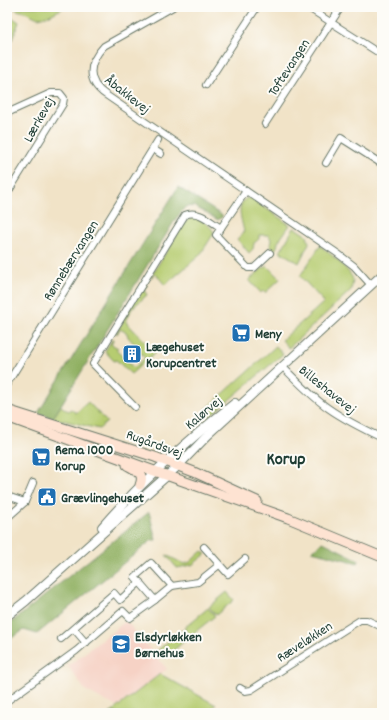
<svg xmlns="http://www.w3.org/2000/svg" width="389" height="720" viewBox="0 0 389 720" font-family="Dekko,sans-serif">
	<rect width="100%" height="100%" fill="#fdfcf7"/>
	<filter id="ink" filterUnits="userSpaceOnUse"><feTurbulence type="fractalNoise" baseFrequency=".025" numOctaves="2"/><feDisplacementMap in="SourceGraphic" scale="8" xChannelSelector="R" yChannelSelector="G"/><feConvolveMatrix kernelMatrix="1 2 1 2 8 2 1 2 1" color-interpolation-filters="sRGB"/></filter>
	<filter id="wash" filterUnits="userSpaceOnUse"><feTurbulence type="fractalNoise" baseFrequency=".012" numOctaves="4" result="noise"/><feDisplacementMap in="SourceGraphic" scale="16" xChannelSelector="R" yChannelSelector="G"/><feGaussianBlur stdDeviation="0.9" result="paint"/><feColorMatrix in="noise" values="0 0 0 0 0 0 0 0 0 0 0 0 0 0 0 0 0 1.4 0 .05"/><feComposite in="paint" operator="in"/></filter>
	<g filter="url(#wash)">
		<rect width="100%" height="100%" fill="#f1e3c7"/>
		<path fill="#f6d2c5" d="M126 621 167 669 117 707 85 690 68 666Z"/>
		<g fill="#b6cc70" stroke="#6a8452">
			<path d="M12 7H65L50 15 38 18 25 12 17 10Z"/>
			<path d="M7 14 19 22 12 40 7 42Z"/>
			<path d="M247 198H251L290 225 278 242 277 247 274 251 270 246 271 239 268 235H259V239L254 243 253 249 249 253 237 239 244 232C242 221 235 204 247 198Z"/>
			<path d="M191 218C200 217 211 225 214 233L200 255 165 285 155 273 151 278 153 273 185 222Z"/>
			<path d="M295 228 307 236 309 243 299 263 279 251 282 249 293 229Z"/>
			<path d="M320 246 322 247C331 255 346 266 352 277 354 281 352 285 351 290L289 348 282 340 324 302 300 276Z"/>
			<path d="M267 266 280 279 265 293 263 291 261 293 249 280 264 267 265 268Z"/>
			<path d="M147 285 144 290 147 295 132 308 126 322 151 348 159 349 131 374 116 360 114 361 105 351 113 338 114 339 111 344 118 348 116 350 134 368 145 358 138 351 139 349 128 337 127 333 120 329 117 334 116 333 132 304 145 286Z"/>
			<path d="M276 346 283 354 209 417 204 411Z"/>
			<path d="M88 402 107 422 99 429 53 418 61 406 68 411 71 409 76 413Z"/>
			<path d="M202 551 206 554 192 565 177 568 166 555 184 564 190 562Z"/>
			<path d="M227 592 234 600 216 615 209 607Z"/>
			<path d="M208 608 215 616 190 636 184 628Z"/>
			<path d="M182 630 189 637 165 658 158 650Z"/>
			<path d="M160 674 216 705 206 713H110Z"/>
		</g>
		<g fill="#90b062" stroke="#58764b">
			<path d="M178 187 223 216 218 220 194 206 185 207 175 220 53 418 38 413Z"/>
			<path d="M149 512 156 540H152L37 634 24 630 7 641V626Z"/>
			<path d="M323 542 359 560 358 563 312 551Z"/>
		</g>
	</g>
	<g filter="url(#ink)">
		<g fill="none" stroke-linecap="round" stroke-linejoin="round">
			<g stroke="#687767" stroke-width="8">
				<g id="minor">
					<path d="M173 7 104 46C88 63 86 81 106 95L337 253 354 266 371 285"/>
					<path d="M307 7 382 55"/>
					<path d="M206 85 257 7"/>
					<path d="M7 113 51 93H60L64 98 63 104 7 194"/>
					<path d="M265 124 341 7"/>
					<path d="M153 149 161 154"/>
					<path d="M326 163 341 138 382 164"/>
					<path d="M246 191 216 235 248 268H254L270 253"/>
					<path d="M381 207 382 206"/>
					<path d="M282 366C296 380 311 396 328 408 345 420 363 429 382 438"/>
					<path d="M7 384 158 140"/>
					<path d="M135 407 93 364 185 215C198 209 211 222 221 228"/>
					<path d="M7 496 25 502"/>
					<path d="M7 518 25 502 33 483"/>
					<path d="M204 547 228 574 245 559"/>
					<path d="M155 600 172 586 198 582 219 565"/>
					<path d="M74 629 86 643"/>
					<path d="M61 639 114 593 120 600 140 582"/>
					<path d="M240 688 245 691 251 690 360 620H367L382 627"/>
					<path d="M7 701 76 651 123 611 130 618 155 600 135 577 151 563 172 586"/>
				</g>
			</g>
			<g stroke="#687767" stroke-width="10">
				<g id="tertiary">
					<path d="M102 527C142 481 187 441 235 403"/>
					<path d="M7 616 26 601 178 466 208 435 382 275"/>
				</g>
			</g>
			<g stroke="#687767" stroke-width="11">
				<g id="secondary">
					<path d="M7 410 155 457 194 472 257 501"/>
					<path d="M7 417 146 468 288 518 382 557"/>
					<path d="M127 465C136 470 145 473 140 485"/>
				</g>
			</g>
			<use href="#minor" stroke="#fff" stroke-width="6"/>
			<use href="#tertiary" stroke="#fff" stroke-width="8"/>
			<use href="#secondary" stroke="#fee3d2" stroke-width="9"/>
		</g>
	</g>
	<defs>
		<g id="supermarket-square" transform="scale(1)"><rect x="-9" y="-9" width="18" height="18" rx="4" fill="#1f6fb2" stroke="#fdfcf7"/><path d="M-6-5.5h2.5l.6 2H6L4.5 2H-2.5L-4.4-4H-6ZM-1.5 3.2a1.3 1.3 0 1 0 .1 0ZM3 3.2a1.3 1.3 0 1 0 .1 0Z" fill="#fff"/></g>
		<g id="building-square" transform="scale(1)"><rect x="-9" y="-9" width="18" height="18" rx="4" fill="#1f6fb2" stroke="#fdfcf7"/><path d="M-4-6H4V6H1V3H-1V6H-4ZM-2.5-4.3h1.7v1.8h-1.7ZM.8-4.3h1.7v1.8H.8ZM-2.5-1h1.7V.8h-1.7ZM.8-1h1.7V.8H.8Z" fill="#fff"/></g>
		<g id="civic-square" transform="scale(1)"><rect x="-9" y="-9" width="18" height="18" rx="4" fill="#1f6fb2" stroke="#fdfcf7"/><path d="M-.6-6.5H3V-4.5H.6V-3L4-1V1h2V6H-6V1h2V-1L-.6-3ZM-1.2 2.5V6h2.4V2.5Z" fill="#fff"/></g>
		<g id="school-square" transform="scale(1)"><rect x="-9" y="-9" width="18" height="18" rx="4" fill="#1f6fb2" stroke="#fdfcf7"/><path d="M0-5L7-2L0 1L-7-2ZM-4 1L0 2.5L4 1V4Q0 6-4 4Z" fill="#fff"/></g>
	</defs>
	<g fill-rule="evenodd">
		<use href="#supermarket-square" x="241" y="333"/>
		<use href="#building-square" x="132" y="354"/>
		<use href="#supermarket-square" x="41" y="457"/>
		<use href="#civic-square" x="47" y="497"/>
		<use href="#school-square" x="121" y="644"/>
	</g>
	<g text-anchor="middle" stroke-width="4" stroke-linejoin="round" paint-order="stroke">
		<g font-size="14" fill="#1f3d34" stroke="#fdfcf7">
			<text transform="translate(288 67) rotate(-57)" y="5">Toftevangen</text>
			<text transform="translate(128 94) rotate(38)" y="5">Åbakkevej</text>
			<text transform="translate(38 119) rotate(-61)" y="5">Lærkevej</text>
			<text transform="translate(70 260) rotate(-58)" y="5">Rønnebærvangen</text>
			<text transform="translate(328 389) rotate(39)" y="5">Billeshavevej</text>
			<text transform="translate(203 412) rotate(-40)" y="5">Kalørvej</text>
			<text transform="translate(155 443) rotate(20)" y="5">Rugårdsvej</text>
			<text transform="translate(304 641) rotate(-33)" y="5">Ræveløkken</text>
		</g>
		<g font-size="14" font-weight="bold" fill="#1f3d34" stroke="#fdfcf7" text-anchor="start">
			<text x="255" y="338">Meny</text>
			<text x="146" y="351">Lægehuset<tspan x="146" dy="16">Korupcentret</tspan></text>
			<text x="55" y="454">Rema 1000<tspan x="55" dy="16">Korup</tspan></text>
			<text x="61" y="502">Grævlingehuset</text>
			<text x="135" y="641">Elsdyrløkken<tspan x="135" dy="16">Børnehus</tspan></text>
		</g>
		<g font-size="18" font-weight="bold" fill="#1f3d34" stroke="#fdfcf7">
			<text x="286" y="464">Korup</text>
		</g>
	</g>
	<rect width="389" height="720" fill="none" stroke="#fdfcf7" stroke-width="24"/>
</svg>
